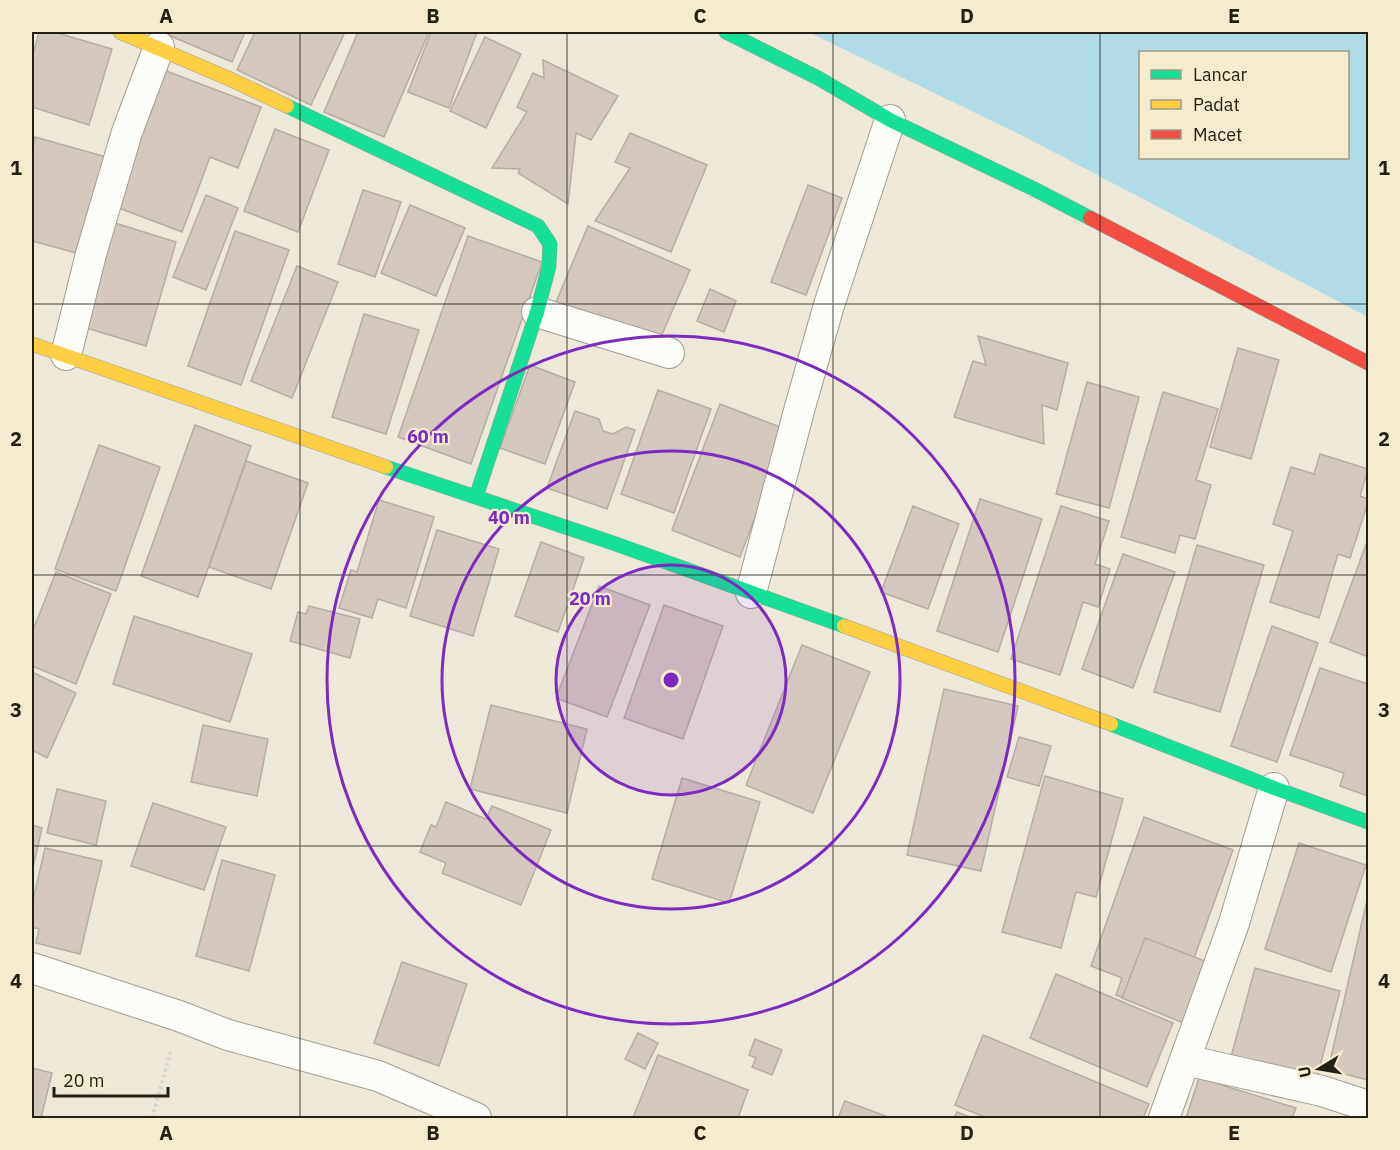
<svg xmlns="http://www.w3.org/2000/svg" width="1400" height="1150" viewBox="0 0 1400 1150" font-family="'IBM Plex Sans',sans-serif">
	<rect width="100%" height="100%" fill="#ede8d8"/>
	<path fill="#b2dbe8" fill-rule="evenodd" d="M808 32H1368V317L1021 135ZM1140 52H1348V158H1140Z"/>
	<g fill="#d5c8bf" stroke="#b5ada5" stroke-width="1.5">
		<path d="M39 32H54L112 49 89 125 32 107V58Z"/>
		<path d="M161 32H245L232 62Z"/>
		<path d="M255 32H345L311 105 237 70Z"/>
		<path d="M358 32H429L384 137 324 112Z"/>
		<path d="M431 32H477L449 108 408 92Z"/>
		<path d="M485 37 521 54 486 128 450 111Z"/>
		<path d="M543 60 618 96 591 140 576 133 568 204 518 173 520 169 492 168 527 112 517 107 533 73 544 78Z"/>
		<path d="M161 69 261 107 238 168 210 157 182 232 111 205Z"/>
		<path d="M275 129 329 150 298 232 244 211Z"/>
		<path d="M630 133 707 165 671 252 595 221 630 168 615 162Z"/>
		<path d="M35 137 110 158 84 255 32 241V151Z"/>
		<path d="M808 185 842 198 806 295 771 282Z"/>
		<path d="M363 190 401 202 375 277 338 264Z"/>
		<path d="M206 195 238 208 206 290 173 277Z"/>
		<path d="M410 205 465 228 436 296 381 273Z"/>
		<path d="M115 223 176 242 146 346 83 327Z"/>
		<path d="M588 226 690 270 657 346 556 302Z"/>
		<path d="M235 231 289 250 241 385 188 366Z"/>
		<path d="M468 236 542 262 471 464 398 437Z"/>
		<path d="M297 266 338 282 292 398 251 381Z"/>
		<path d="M710 289 736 301 724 332 697 321Z"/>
		<path d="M364 314 419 330 386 434 332 417Z"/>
		<path d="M978 336 1068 363 1057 410 1042 405 1044 444 954 417 973 361 986 365Z"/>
		<path d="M1238 348 1279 360 1251 459 1210 447Z"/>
		<path d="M530 365 575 382 545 464 500 448Z"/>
		<path d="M1087 382 1139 397 1109 508 1056 494Z"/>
		<path d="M658 390 711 409 674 513 621 494Z"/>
		<path d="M1163 392 1218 409 1196 480 1211 485 1195 539 1180 535 1175 553 1121 537Z"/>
		<path d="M720 404 788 430 740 557 672 530Z"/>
		<path d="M575 411 599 419 603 431 613 434 626 427 635 430 607 509 547 488Z"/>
		<path d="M195 425 251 446 198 597 141 576Z"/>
		<path d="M99 445 160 467 116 591 55 569Z"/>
		<path d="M1320 454 1368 469 1360 496 1368 499V502L1350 558 1338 554 1319 618 1270 602 1293 531 1273 524 1291 467 1314 474Z"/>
		<path d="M246 461 308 483 271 589 209 567Z"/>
		<path d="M980 499 1042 519 998 652 937 631Z"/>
		<path d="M379 500 434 517 406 608 378 599 372 618 339 608 351 570 357 572Z"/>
		<path d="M913 506 959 524 928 609 881 592Z"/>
		<path d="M1061 506 1109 521 1095 564 1110 569 1098 607 1083 602 1060 675 1011 659Z"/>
		<path d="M437 530 499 549 473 636 410 616Z"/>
		<path d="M1368 539V657L1330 642Z"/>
		<path d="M541 542 584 558 558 632 515 616Z"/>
		<path d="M1197 545 1264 565 1220 712 1154 692Z"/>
		<path d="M1123 554 1175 572 1133 688 1082 669Z"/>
		<path d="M56 572 111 594 76 684 32 666V633Z"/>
		<path d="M599 586 650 605 607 717 556 698Z"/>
		<path d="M664 605 723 626 683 739 624 718Z"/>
		<path d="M309 606 360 619 350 658 290 641 298 612 306 614Z"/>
		<path d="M134 616 252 654 230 722 113 684Z"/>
		<path d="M1272 626 1318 643 1277 762 1231 746Z"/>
		<path d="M802 645 870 672 813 813 746 785Z"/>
		<path d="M1320 668 1368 684V796L1340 786 1344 773 1290 755Z"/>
		<path d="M32 672 76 693 47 758 32 750Z"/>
		<path d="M944 689 1018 706 981 871 907 855Z"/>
		<path d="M491 705 587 729 567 813 470 789Z"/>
		<path d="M203 725 268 739 257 796 191 782Z"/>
		<path d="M1019 737 1051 746 1039 786 1007 777Z"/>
		<path d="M1045 776 1123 799 1096 897 1076 892 1061 948 1002 932Z"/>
		<path d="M682 778 760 802 729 903 652 879Z"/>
		<path d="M57 789 106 801 96 845 47 833Z"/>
		<path d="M446 802 486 819 492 806 551 830 521 905 442 873 446 863 420 852 431 825 436 827Z"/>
		<path d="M153 803 226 827 204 890 131 866Z"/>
		<path d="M1144 817 1233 850 1193 961 1205 965 1185 1020 1116 995 1122 978 1091 966Z"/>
		<path d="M32 825 42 828 32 872Z"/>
		<path d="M1299 843 1366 865 1331 972 1265 949Z"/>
		<path d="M45 848 102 861 80 954 36 943 39 929 32 927V905Z"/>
		<path d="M222 860 275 875 249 971 196 956Z"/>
		<path d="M1368 896V1080L1328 1070Z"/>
		<path d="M1145 938 1210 963 1186 1024 1122 998Z"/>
		<path d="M402 962 467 984 439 1066 374 1043Z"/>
		<path d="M1255 968 1340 991 1316 1081 1231 1057Z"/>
		<path d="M1056 974 1173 1023 1147 1087 1030 1038Z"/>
		<path d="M638 1033 658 1043 645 1069 625 1059Z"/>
		<path d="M983 1035 1149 1104 1143 1118H987L955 1105Z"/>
		<path d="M755 1039 782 1050 772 1075 752 1067 756 1058 749 1055Z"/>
		<path d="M658 1055 748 1090 738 1118H633Z"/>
		<path d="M32 1068 52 1073 41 1118H32Z"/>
		<path d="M1199 1078 1296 1108 1292 1118H1186Z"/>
		<path d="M845 1101 891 1118H838Z"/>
		<path d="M957 1112 972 1118H954Z"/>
	</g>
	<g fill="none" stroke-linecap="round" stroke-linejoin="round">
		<g stroke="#a29e92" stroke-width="32">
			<g id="street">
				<path d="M537 312 669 353"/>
				<path d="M66 355 91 254 127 132 159 47"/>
				<path d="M751 593 800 407 829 305 890 120"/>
				<path d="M32 968 179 1016 228 1035 378 1076 476 1118"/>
				<path d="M1185 1060 1322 1091 1368 1106"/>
				<path d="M1164 1118 1234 923 1274 788"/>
			</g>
		</g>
		<g stroke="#a29e92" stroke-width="15">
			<g id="fast">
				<path d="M726 32 818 78 890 120 1034 189 1090 218"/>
				<path d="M287 106 538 226 550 244 549 266 537 312 476 497"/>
				<path d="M386 467 613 543 844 626"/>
				<path d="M1111 724 1274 788 1368 822"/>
			</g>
		</g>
		<g stroke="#a29e92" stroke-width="15">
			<g id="slow">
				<path d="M120 32 232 80 287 106"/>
				<path d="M32 344 386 467"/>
				<path d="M844 626 1111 724"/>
			</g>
		</g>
		<g stroke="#a29e92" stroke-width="15">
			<path id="jam" d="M1090 218 1368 363"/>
		</g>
		<path stroke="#d7d5d1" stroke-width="4" stroke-dasharray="3 3" stroke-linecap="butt" d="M152 1118 171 1050"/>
		<use href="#street" stroke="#fcfcf9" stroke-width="30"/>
		<use href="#fast" stroke="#16e098" stroke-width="14"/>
		<use href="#slow" stroke="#ffcf43" stroke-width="14"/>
		<use href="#jam" stroke="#f24e42" stroke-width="14"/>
	</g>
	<path fill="none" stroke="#232016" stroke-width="1.5" stroke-opacity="0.55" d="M300 32V1118M567 32V1118M833 32V1118M1100 32V1118M32 304H1368M32 575H1368M32 846H1368"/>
	<circle cx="671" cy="680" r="115" fill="#7b2cbf" fill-opacity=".12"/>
	<g fill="none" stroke="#7b2cbf" stroke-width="3">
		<circle cx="671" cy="680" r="115"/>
		<circle cx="671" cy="680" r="229"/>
		<circle cx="671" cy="680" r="344"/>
	</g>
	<circle cx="671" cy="680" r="9" fill="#7b2cbf" stroke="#f5ecd0" stroke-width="3"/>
	<g font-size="18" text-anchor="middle" font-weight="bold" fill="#7b2cbf" stroke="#f5ecd0" stroke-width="4.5" stroke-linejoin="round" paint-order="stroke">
		<text x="428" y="443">60 m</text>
		<text x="509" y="524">40 m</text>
		<text x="590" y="605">20 m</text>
	</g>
	<rect width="1400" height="1150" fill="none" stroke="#f5ecd0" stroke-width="66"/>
	<rect x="1139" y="51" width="210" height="108" fill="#f5ecd0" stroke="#a19a86" stroke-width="1.5"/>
	<rect x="1151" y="70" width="30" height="9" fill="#16e098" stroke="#a19a86" stroke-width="1.5"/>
	<text x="1193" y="81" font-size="18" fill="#232016">Lancar</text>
	<rect x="1151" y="100" width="30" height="9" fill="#ffcf43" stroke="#a19a86" stroke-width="1.5"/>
	<text x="1193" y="111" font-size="18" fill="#232016">Padat</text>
	<rect x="1151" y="130" width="30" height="9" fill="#f24e42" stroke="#a19a86" stroke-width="1.5"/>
	<text x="1193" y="141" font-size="18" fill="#232016">Macet</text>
	<g transform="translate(1319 1069) rotate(259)" stroke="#f5ecd0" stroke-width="4.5" paint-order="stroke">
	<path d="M0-4.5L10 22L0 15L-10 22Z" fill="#232016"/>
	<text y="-9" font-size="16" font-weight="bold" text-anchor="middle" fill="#232016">U</text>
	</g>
	<path d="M54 1087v9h114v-9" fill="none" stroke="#232016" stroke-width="3"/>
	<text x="63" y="1087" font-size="18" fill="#232016" stroke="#f5ecd0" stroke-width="4.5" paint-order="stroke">20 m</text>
	<rect x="33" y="33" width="1334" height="1084" fill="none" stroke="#232016" stroke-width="2"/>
	<g font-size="20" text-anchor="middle" font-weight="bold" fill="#232016">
		<text x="166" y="23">A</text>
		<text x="433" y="23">B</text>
		<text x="700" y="23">C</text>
		<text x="967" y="23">D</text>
		<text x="1234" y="23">E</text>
		<text x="16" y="175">1</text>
		<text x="1384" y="175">1</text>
		<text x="16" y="446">2</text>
		<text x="1384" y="446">2</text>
		<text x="16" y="717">3</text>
		<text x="1384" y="717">3</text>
		<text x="16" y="988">4</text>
		<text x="1384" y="988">4</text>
		<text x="166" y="1140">A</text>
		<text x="433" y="1140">B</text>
		<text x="700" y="1140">C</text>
		<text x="967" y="1140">D</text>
		<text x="1234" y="1140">E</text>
	</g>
</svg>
